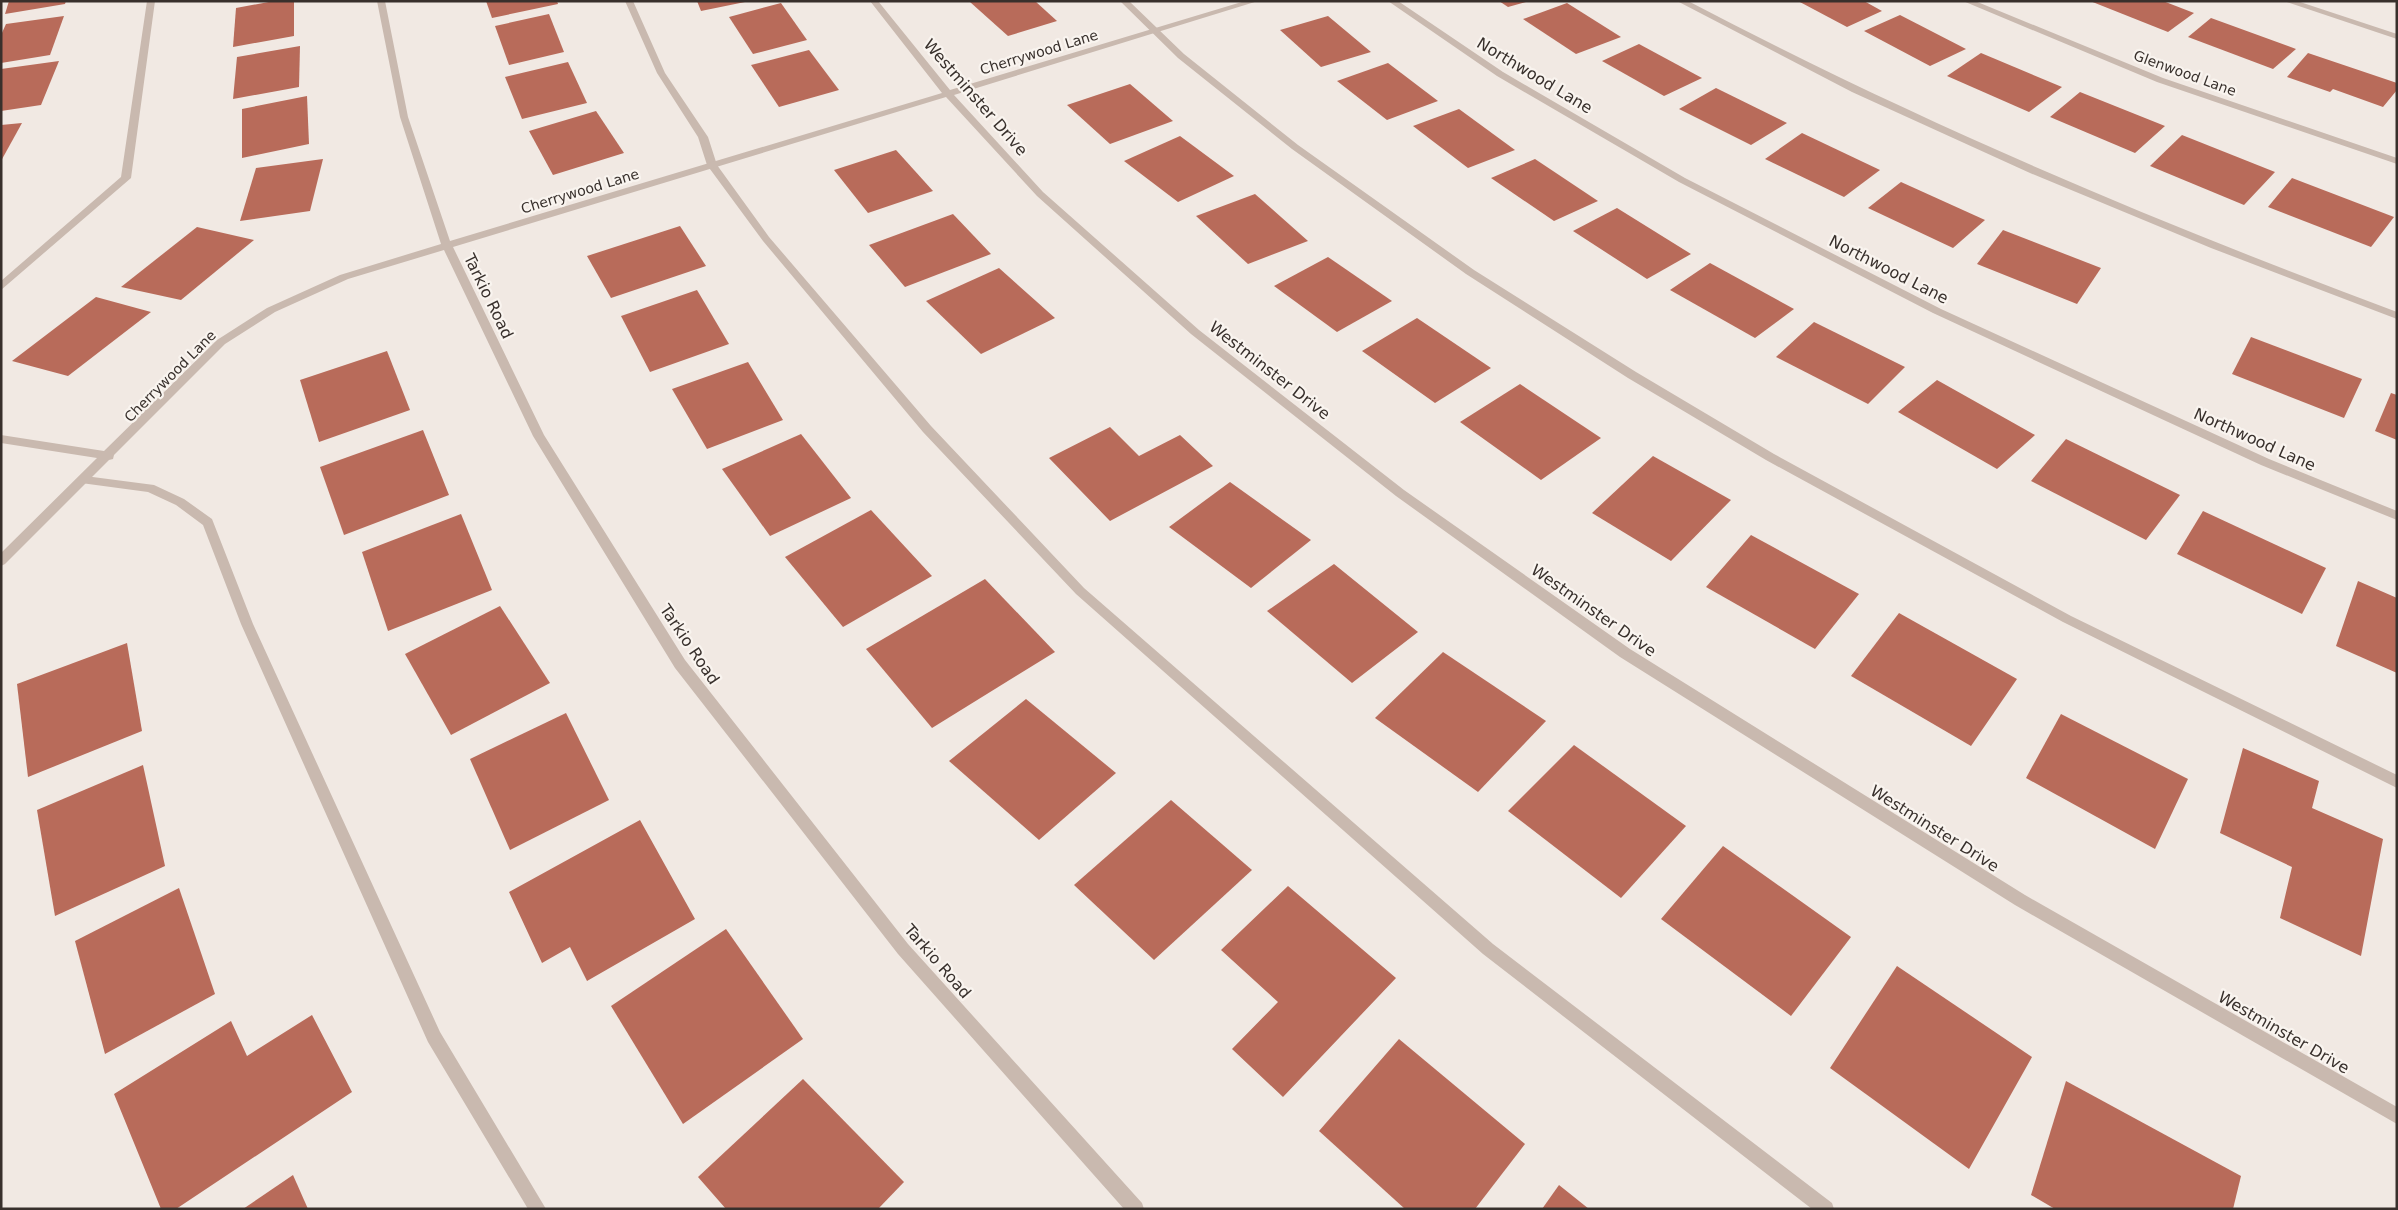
<svg xmlns="http://www.w3.org/2000/svg" width="2398" height="1210" viewBox="0 0 2398 1210" font-family="'DejaVu Sans',sans-serif">
	<rect width="100%" height="100%" fill="#f1e9e3"/>
	<g fill="#b86b5a">
		<path d="M9 1H66L65 4 5 14Z"/>
		<path d="M274 1H294V36L233 47 236 8Z"/>
		<path d="M486 1H557L558 4 492 18Z"/>
		<path d="M697 1H745V2L701 11Z"/>
		<path d="M1035 1 1057 21 1008 36 970 2Z"/>
		<path d="M1499 1H1526V2L1508 7Z"/>
		<path d="M1798 1H1864L1882 11 1847 27Z"/>
		<path d="M2090 1H2163L2194 13 2168 32Z"/>
		<path d="M781 3 807 40 753 54 729 17Z"/>
		<path d="M1567 3 1621 37 1576 54 1523 19Z"/>
		<path d="M549 14 564 52 509 65 495 26Z"/>
		<path d="M1900 15 1966 49 1930 66 1864 31Z"/>
		<path d="M64 16 50 55 1 63V35L6 24Z"/>
		<path d="M1328 16 1371 52 1321 67 1280 30Z"/>
		<path d="M2211 18 2296 49 2273 69 2188 37Z"/>
		<path d="M1639 44 1702 78 1664 96 1602 61Z"/>
		<path d="M300 46 299 87 233 99 237 57Z"/>
		<path d="M809 50 839 90 779 107 751 65Z"/>
		<path d="M1981 53 2062 87 2029 112 1947 76Z"/>
		<path d="M2308 53 2397 83V90L2383 107 2333 89 2330 92 2287 77Z"/>
		<path d="M59 61 41 105 1 111V69Z"/>
		<path d="M568 62 587 103 522 119 505 77Z"/>
		<path d="M1388 63 1438 101 1387 120 1337 81Z"/>
		<path d="M1130 84 1173 121 1110 144 1067 105Z"/>
		<path d="M1716 88 1787 123 1751 145 1679 109Z"/>
		<path d="M2080 92 2165 126 2135 153 2050 117Z"/>
		<path d="M307 96 309 144 242 158V109Z"/>
		<path d="M1459 109 1515 150 1468 168 1413 126Z"/>
		<path d="M596 111 624 153 553 175 529 131Z"/>
		<path d="M22 123 1 161V125Z"/>
		<path d="M1802 133 1880 170 1844 197 1765 159Z"/>
		<path d="M2182 135 2275 172 2244 205 2150 166Z"/>
		<path d="M1180 136 1234 176 1178 202 1124 161Z"/>
		<path d="M896 150 933 191 868 213 834 170Z"/>
		<path d="M323 159 310 211 240 221 256 168Z"/>
		<path d="M1535 159 1598 201 1554 221 1491 178Z"/>
		<path d="M2292 178 2394 217 2371 247 2268 207Z"/>
		<path d="M1901 182 1985 220 1953 248 1868 208Z"/>
		<path d="M1255 194 1308 241 1248 264 1196 216Z"/>
		<path d="M1617 208 1691 254 1647 279 1573 231Z"/>
		<path d="M953 214 991 254 905 287 869 245Z"/>
		<path d="M680 226 706 266 611 298 587 256Z"/>
		<path d="M197 227 254 240 181 300 121 287Z"/>
		<path d="M2003 230 2101 268 2077 304 1977 264Z"/>
		<path d="M1328 257 1392 301 1337 332 1274 286Z"/>
		<path d="M1710 263 1794 309 1755 338 1670 290Z"/>
		<path d="M999 268 1055 318 981 354 926 301Z"/>
		<path d="M697 290 729 344 650 372 621 316Z"/>
		<path d="M96 297 151 312 68 376 12 361Z"/>
		<path d="M1417 318 1491 368 1435 403 1362 351Z"/>
		<path d="M1814 322 1905 367 1868 404 1776 357Z"/>
		<path d="M2251 337 2362 379 2344 418 2232 374Z"/>
		<path d="M387 351 410 410 319 442 300 380Z"/>
		<path d="M748 362 783 420 707 449 672 389Z"/>
		<path d="M1937 380 2035 435 1997 469 1898 412Z"/>
		<path d="M1520 384 1601 438 1541 480 1460 422Z"/>
		<path d="M2391 393 2397 395V440L2375 431Z"/>
		<path d="M1110 427 1139 456 1180 435 1213 466 1110 521 1049 458Z"/>
		<path d="M423 430 449 495 344 535 320 467Z"/>
		<path d="M801 434 851 498 770 536 722 469Z"/>
		<path d="M2066 439 2180 495 2146 540 2031 481Z"/>
		<path d="M1653 456 1731 500 1671 561 1592 513Z"/>
		<path d="M1230 482 1311 540 1251 588 1169 527Z"/>
		<path d="M871 510 932 576 843 627 785 557Z"/>
		<path d="M2203 511 2326 568 2302 614 2177 554Z"/>
		<path d="M461 514 492 590 388 631 362 552Z"/>
		<path d="M1751 535 1859 594 1815 649 1706 587Z"/>
		<path d="M1334 564 1418 632 1352 683 1267 611Z"/>
		<path d="M985 579 1055 652 932 728 866 649Z"/>
		<path d="M2358 581 2397 598V673L2336 646Z"/>
		<path d="M500 606 550 683 451 735 405 654Z"/>
		<path d="M1899 613 2017 679 1971 746 1851 676Z"/>
		<path d="M127 643 142 731 28 777 17 684Z"/>
		<path d="M1443 652 1546 721 1478 792 1375 718Z"/>
		<path d="M1026 699 1116 773 1039 840 949 761Z"/>
		<path d="M566 713 609 800 510 850 470 759Z"/>
		<path d="M2061 714 2188 779 2155 849 2026 778Z"/>
		<path d="M1574 745 1686 826 1621 898 1508 811Z"/>
		<path d="M2243 748 2319 781 2312 808 2383 839 2361 956 2280 918 2292 867 2220 833Z"/>
		<path d="M143 765 165 866 55 916 37 810Z"/>
		<path d="M1171 800 1252 870 1154 960 1074 885Z"/>
		<path d="M640 820 695 919 587 981 570 947 542 963 509 892Z"/>
		<path d="M1723 846 1851 937 1791 1016 1661 919Z"/>
		<path d="M1288 886 1396 978 1283 1097 1232 1049 1278 1002 1221 950Z"/>
		<path d="M179 888 215 994 105 1054 75 941Z"/>
		<path d="M726 929 803 1039 683 1124 611 1006Z"/>
		<path d="M1897 966 2032 1057 1969 1169 1830 1068Z"/>
		<path d="M312 1015 352 1092 176 1209H161L114 1094 231 1021 247 1056Z"/>
		<path d="M1399 1039 1525 1144 1475 1209H1405L1319 1131Z"/>
		<path d="M803 1079 904 1182 878 1209H726L698 1177Z"/>
		<path d="M2066 1081 2241 1176 2233 1209H2055L2031 1195Z"/>
		<path d="M293 1175 308 1209H243Z"/>
		<path d="M1559 1185 1589 1209H1542Z"/>
	</g>
	<g fill="none" stroke-linecap="round" stroke-linejoin="round">
		<g fill="#c9b9af" fill-rule="evenodd">
			<path d="M147 1H155L131 178 1 290V281L121 177Z"/>
			<path d="M625 1H633L665 73 708 137 717 165 769 237 931 426 1084 588 1493 944 1832 1203 1834 1209H1812L1483 954 1076 594 923 432 763 241 707 165 698 137 657 73Z"/>
			<path d="M1120 1H1129L1184 54 1298 145 1474 270 1636 372 1774 454 2071 616 2397 775V788L2063 622 1766 460 1628 378 1466 274 1292 149 1178 58Z"/>
			<path d="M1677 1H1688C1918 122 2153 221 2397 312V319L2211 248 2030 173 1852 92Z"/>
			<path d="M2284 1H2297L2397 34V39Z"/>
			<path d="M85 476 154 485 184 499 212 519 253 624 440 1032 546 1209H528L428 1042 241 624 203 525 176 505 148 492 81 483 79 480 81 477Z"/>
		</g>
		<g fill="#c9b9af" fill-rule="evenodd">
			<path d="M377 1H385L408 117 450 241 942 93 870 1H878L950 90 1245 1H1258L954 95 1043 192 1199 330 1404 490 1630 649 2025 895 2397 1107V1124L2015 905 1620 657 1396 496 1191 334 1037 196 946 97 453 247 544 435 685 660 908 944 1142 1203 1144 1209H1124L898 954 675 668 533 436 444 250 348 279 275 312 225 344 114 455 113 459 109 460 5 564 1 566V553L97 458 1 443V435L104 451 217 340 267 308 340 275 441 244 400 117Z"/>
			<path d="M1388 1H1398L1503 72 1685 178 1941 309 2269 459 2397 511V520L2261 465 1933 313 1679 182 1497 76Z"/>
			<path d="M1963 1H1975L2163 78 2397 158V164L2157 82Z"/>
		</g>
	</g>
	<g text-anchor="middle" stroke-width="4.5" stroke-linejoin="round" paint-order="stroke">
		<g font-size="14" fill="#38302c" stroke="#f9f4ef">
			<text transform="translate(1039 52) rotate(-17)" y="5">Cherrywood Lane</text>
			<text transform="translate(2185 73) rotate(20)" y="5">Glenwood Lane</text>
			<text transform="translate(580 191) rotate(-17)" y="5">Cherrywood Lane</text>
			<text transform="translate(170 376) rotate(-45)" y="5">Cherrywood Lane</text>
		</g>
		<g font-size="16" fill="#38302c" stroke="#f9f4ef">
			<text transform="translate(1535 75) rotate(31)" y="6">Northwood Lane</text>
			<text transform="translate(976 97) rotate(49)" y="6">Westminster Drive</text>
			<text transform="translate(1889 269) rotate(27)" y="6">Northwood Lane</text>
			<text transform="translate(489 296) rotate(64)" y="6">Tarkio Road</text>
			<text transform="translate(1270 370) rotate(38)" y="6">Westminster Drive</text>
			<text transform="translate(2255 439) rotate(24)" y="6">Northwood Lane</text>
			<text transform="translate(1594 610) rotate(35)" y="6">Westminster Drive</text>
			<text transform="translate(690 644) rotate(56)" y="6">Tarkio Road</text>
			<text transform="translate(1935 828) rotate(32)" y="6">Westminster Drive</text>
			<text transform="translate(938 961) rotate(49)" y="6">Tarkio Road</text>
			<text transform="translate(2284 1032) rotate(30)" y="6">Westminster Drive</text>
		</g>
	</g>
	<rect width="2398" height="1210" fill="none" stroke="#38302c" stroke-width="5"/>
</svg>
